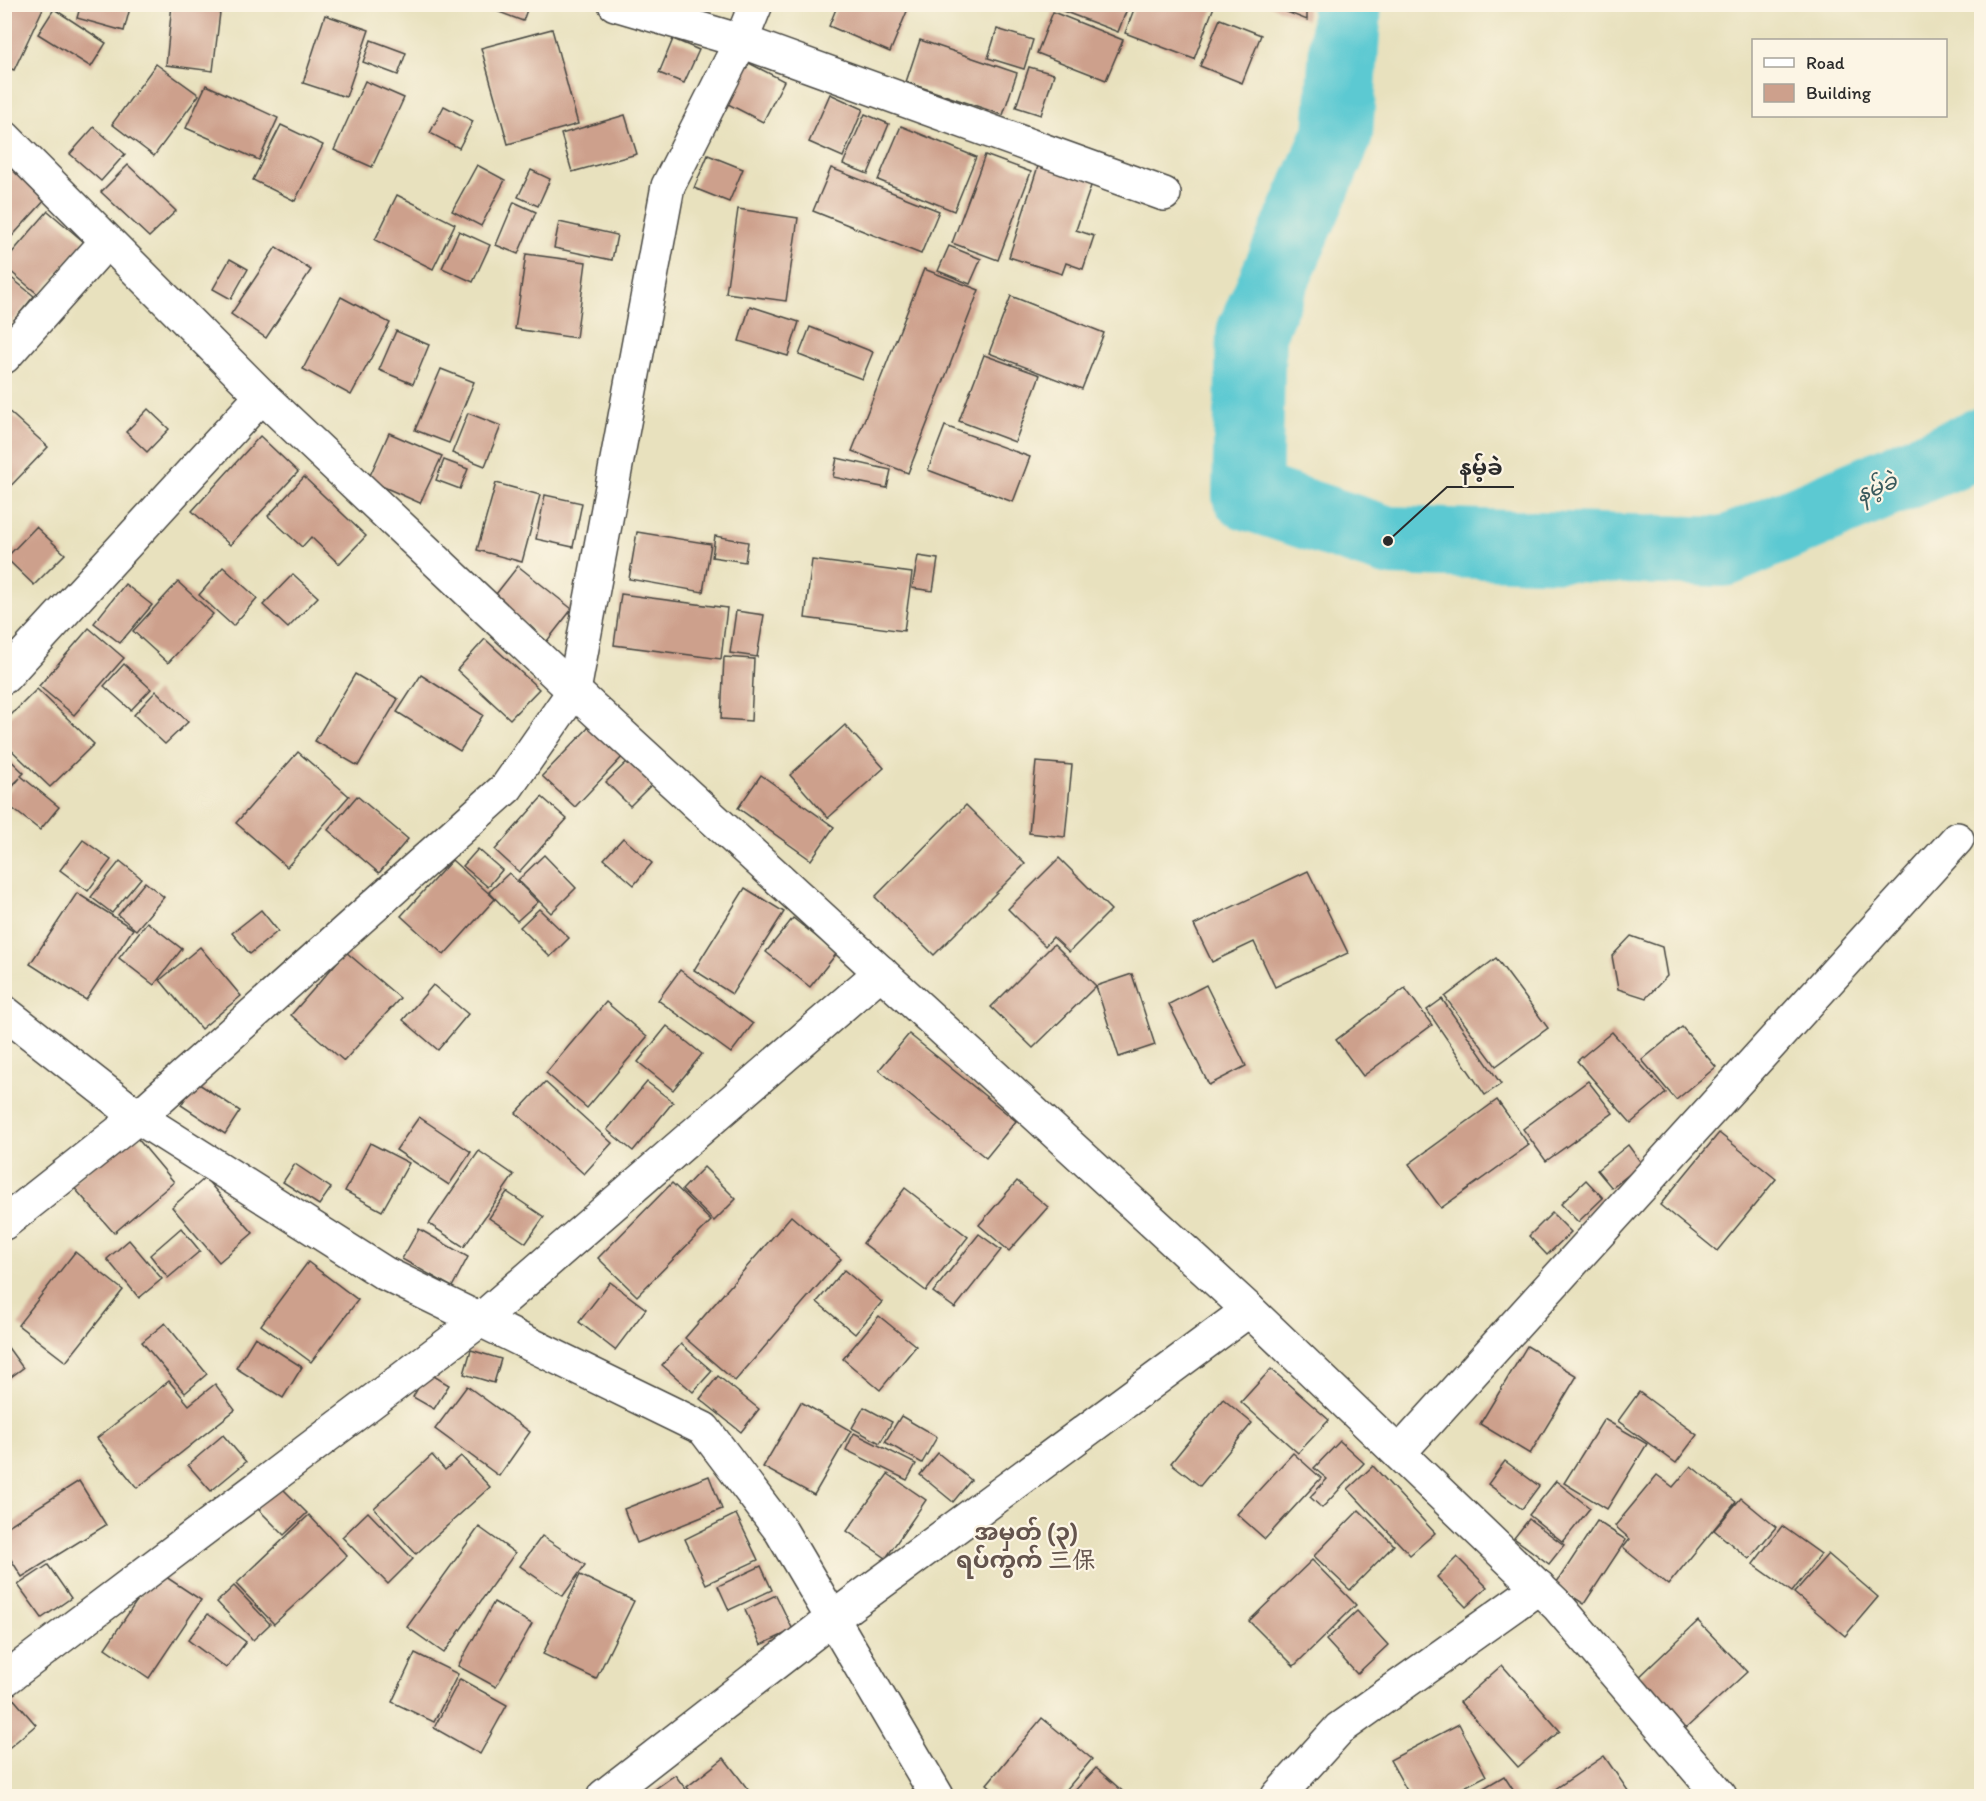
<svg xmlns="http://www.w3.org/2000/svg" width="1986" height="1801" viewBox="0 0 1986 1801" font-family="Itim,'LXGW WenKai TC','Noto Sans Myanmar',sans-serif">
	<rect width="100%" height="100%" fill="#fcf5e5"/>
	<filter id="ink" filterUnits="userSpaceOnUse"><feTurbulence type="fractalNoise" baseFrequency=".0167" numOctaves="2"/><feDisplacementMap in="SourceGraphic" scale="12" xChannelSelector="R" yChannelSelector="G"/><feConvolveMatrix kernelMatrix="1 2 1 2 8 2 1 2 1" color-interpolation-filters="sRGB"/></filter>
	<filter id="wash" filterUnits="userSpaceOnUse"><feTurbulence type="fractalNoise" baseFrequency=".008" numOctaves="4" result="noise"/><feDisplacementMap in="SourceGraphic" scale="24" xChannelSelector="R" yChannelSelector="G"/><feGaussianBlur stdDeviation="1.35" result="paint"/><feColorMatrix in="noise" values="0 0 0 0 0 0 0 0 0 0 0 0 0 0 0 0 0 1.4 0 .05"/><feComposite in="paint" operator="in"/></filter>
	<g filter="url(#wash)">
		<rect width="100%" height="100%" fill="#e8e1be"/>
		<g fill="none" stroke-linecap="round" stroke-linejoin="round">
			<path stroke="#5cc9d2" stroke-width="70" d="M1347 4 1338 134 1251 333 1247 495 1388 541 1724 552 1982 442"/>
		</g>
		<g id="blocks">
			<g fill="#cda08c">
				<path d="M4 4H45L14 70 4 66Z"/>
				<path d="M81 4H131L124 31 77 18Z"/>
				<path d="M172 4H221L213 71 166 65Z"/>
				<path d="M478 4H529L523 21Z"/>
				<path d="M838 4H910L890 52 829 26Z"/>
				<path d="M1057 4H1129L1118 32 1055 8Z"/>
				<path d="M1136 4H1215L1194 59 1125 33Z"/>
				<path d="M1307 4V20L1269 5V4Z"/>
				<path d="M54 9 106 43 91 67 38 34Z"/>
				<path d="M1053 12 1123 40 1106 80 1037 53Z"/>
				<path d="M325 15 369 30 346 97 303 83Z"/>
				<path d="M1220 19 1261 35 1242 83 1200 66Z"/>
				<path d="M552 29 578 124 508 144 481 48Z"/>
				<path d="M997 29 1033 40 1024 69 988 58Z"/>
				<path d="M673 39 699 50 684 83 659 73Z"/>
				<path d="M371 40 406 53 398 75 363 62Z"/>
				<path d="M920 40 1017 73 1003 115 906 82Z"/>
				<path d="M745 61 784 81 763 122 724 102Z"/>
				<path d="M156 64 199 95 154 156 112 124Z"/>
				<path d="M1029 67 1054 74 1041 115 1016 107Z"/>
				<path d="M365 81 404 98 372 167 334 150Z"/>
				<path d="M206 85 278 118 259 160 186 128Z"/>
				<path d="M830 94 863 109 843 157 809 142Z"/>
				<path d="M444 106 473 121 459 148 430 133Z"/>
				<path d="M865 114 889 124 868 174 843 164Z"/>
				<path d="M625 115 637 154 572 172 561 134Z"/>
				<path d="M281 125 323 145 295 201 253 180Z"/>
				<path d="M901 126 976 157 954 211 878 180Z"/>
				<path d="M94 127 125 154 101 181 70 154Z"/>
				<path d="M708 155 743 169 729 202 694 188Z"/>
				<path d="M985 155 1031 172 998 260 952 243Z"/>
				<path d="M4 162 46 199 4 245Z"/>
				<path d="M1039 163 1093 180 1076 230 1094 236 1083 269 1066 263 1062 274 1009 257Z"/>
				<path d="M128 165 176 211 149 237 101 192Z"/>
				<path d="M477 165 505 180 481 226 452 211Z"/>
				<path d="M831 168 939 211 921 254 813 211Z"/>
				<path d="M531 170 550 179 538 206 518 197Z"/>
				<path d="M397 195 455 224 433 269 375 240Z"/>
				<path d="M514 202 536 212 518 254 496 245Z"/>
				<path d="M738 209 798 218 786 301 726 293Z"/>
				<path d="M48 211 84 242 39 295 4 266V262Z"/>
				<path d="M559 222 617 235 612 260 554 248Z"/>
				<path d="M459 231 490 245 473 282 442 268Z"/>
				<path d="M949 246 981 259 970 284 938 271Z"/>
				<path d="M276 247 311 270 266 338 231 314Z"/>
				<path d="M526 254 586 262 576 338 515 329Z"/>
				<path d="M230 259 248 269 231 299 213 289Z"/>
				<path d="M924 269 979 290 908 473 852 451Z"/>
				<path d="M4 272 34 296 7 329 4 327Z"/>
				<path d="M1011 296 1104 333 1082 389 989 353Z"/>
				<path d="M341 297 390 323 351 395 303 369Z"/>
				<path d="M750 306 799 322 788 356 739 341Z"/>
				<path d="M810 327 873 352 862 379 799 355Z"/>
				<path d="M396 331 429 345 413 384 379 370Z"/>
				<path d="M984 355 1040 375 1015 442 959 421Z"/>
				<path d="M441 369 474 382 449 443 415 430Z"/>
				<path d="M4 407 48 447 4 493Z"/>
				<path d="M148 409 169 429 147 452 126 432Z"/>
				<path d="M468 413 501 426 485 466 452 453Z"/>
				<path d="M945 426 1030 457 1013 502 928 470Z"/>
				<path d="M389 433 442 456 420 503 368 480Z"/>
				<path d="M260 436 298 472 230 545 192 511Z"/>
				<path d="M837 458 891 470 887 488 833 477Z"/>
				<path d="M444 460 468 469 460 489 436 480Z"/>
				<path d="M304 477 366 536 339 564 311 537 302 547 268 516Z"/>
				<path d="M496 483 540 495 522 562 477 550Z"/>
				<path d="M545 495 582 503 573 547 536 539Z"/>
				<path d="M36 527 65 554 34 585 6 558Z"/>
				<path d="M637 532 711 544 703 592 629 579Z"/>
				<path d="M715 536 748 542 745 562 712 557Z"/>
				<path d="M918 556 938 559 933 591 912 588Z"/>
				<path d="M812 560 912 573 904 631 805 618Z"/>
				<path d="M518 566 572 609 547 641 493 598Z"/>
				<path d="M223 567 257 598 233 626 199 595Z"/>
				<path d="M293 574 318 597 288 628 263 605Z"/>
				<path d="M178 582 213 614 168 663 133 631Z"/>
				<path d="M125 584 152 605 120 643 94 623Z"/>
				<path d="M621 594 727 608 721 659 614 645Z"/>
				<path d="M736 611 764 615 757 657 730 653Z"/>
				<path d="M89 628 124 658 74 715 39 686Z"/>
				<path d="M485 639 539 689 510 719 457 670Z"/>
				<path d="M724 657 754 659 751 721 721 719Z"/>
				<path d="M124 664 151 689 131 710 104 686Z"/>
				<path d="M355 674 398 699 358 766 315 741Z"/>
				<path d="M421 675 483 715 460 751 397 712Z"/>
				<path d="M37 689 94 744 50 787 4 743V722Z"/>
				<path d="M156 691 188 722 165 744 134 715Z"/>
				<path d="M591 725 624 755 575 807 542 776Z"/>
				<path d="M845 725 884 768 828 818 790 775Z"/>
				<path d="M298 752 349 796 287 867 236 823Z"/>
				<path d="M4 754 24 773 21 776 59 807 40 830 4 802V797L20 778 4 793Z"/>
				<path d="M629 760 652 784 630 806 606 782Z"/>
				<path d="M1036 762 1072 765 1065 837 1029 833Z"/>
				<path d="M761 775 834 827 811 860 738 808Z"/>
				<path d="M357 796 408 839 379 873 328 830Z"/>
				<path d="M542 797 567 819 519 872 495 850Z"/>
				<path d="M966 805 1025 864 934 955 875 897Z"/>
				<path d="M623 838 652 863 634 885 604 859Z"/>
				<path d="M83 840 111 860 88 891 60 870Z"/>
				<path d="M478 849 502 870 488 887 463 866Z"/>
				<path d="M544 855 576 888 551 913 518 880Z"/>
				<path d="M1059 858 1111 910 1069 952 1053 937 1045 946 1008 909Z"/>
				<path d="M452 860 495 899 444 955 401 916Z"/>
				<path d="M120 861 141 878 112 913 91 897Z"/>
				<path d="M1308 871 1348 953 1275 987 1254 942 1212 962 1194 925Z"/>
				<path d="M509 873 538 902 517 921 489 892Z"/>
				<path d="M145 882 164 897 136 930 118 915Z"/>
				<path d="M745 888 784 912 732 994 694 970Z"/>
				<path d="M77 893 133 929 86 1000 30 964Z"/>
				<path d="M539 909 569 938 550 957 520 927Z"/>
				<path d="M261 910 278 931 250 954 232 933Z"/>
				<path d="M793 918 837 953 810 987 766 952Z"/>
				<path d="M147 922 182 949 154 985 119 958Z"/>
				<path d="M1631 936 1662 947 1667 976 1646 998 1618 989 1612 956Z"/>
				<path d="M1054 944 1096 986 1033 1048 991 1007Z"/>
				<path d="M200 947 241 996 201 1029 160 980Z"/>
				<path d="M346 952 400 998 344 1061 291 1015Z"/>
				<path d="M1496 958 1548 1028 1496 1066 1445 997Z"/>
				<path d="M680 970 753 1024 731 1053 658 1000Z"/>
				<path d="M1132 974 1155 1045 1119 1057 1096 986Z"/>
				<path d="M433 985 468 1014 438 1050 403 1020Z"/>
				<path d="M1206 985 1246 1066 1209 1085 1169 1004Z"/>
				<path d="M1405 988 1432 1025 1363 1076 1336 1040Z"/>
				<path d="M1442 999 1501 1084 1485 1095 1427 1010Z"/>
				<path d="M606 1002 647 1037 587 1108 546 1073Z"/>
				<path d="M667 1026 702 1054 673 1090 638 1062Z"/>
				<path d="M1682 1027 1716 1067 1676 1100 1642 1060Z"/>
				<path d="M1612 1032 1666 1093 1631 1123 1577 1061Z"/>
				<path d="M909 1034 1016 1121 986 1158 879 1070Z"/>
				<path d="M1588 1081 1613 1113 1546 1161 1523 1129Z"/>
				<path d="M196 1082 240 1111 225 1134 181 1105Z"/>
				<path d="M545 1082 612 1143 584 1174 516 1113Z"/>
				<path d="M647 1082 673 1102 633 1151 607 1130Z"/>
				<path d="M1497 1100 1529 1145 1441 1208 1409 1164Z"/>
				<path d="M419 1117 471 1152 449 1185 396 1150Z"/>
				<path d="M132 1132 174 1182 114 1233 71 1184Z"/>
				<path d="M1719 1133 1776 1179 1717 1251 1660 1205Z"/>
				<path d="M370 1143 409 1163 382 1211 345 1191Z"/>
				<path d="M1628 1145 1642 1164 1612 1188 1597 1170Z"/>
				<path d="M479 1151 514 1175 464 1247 429 1224Z"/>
				<path d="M295 1164 331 1188 319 1205 283 1182Z"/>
				<path d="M704 1167 736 1199 714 1221 682 1190Z"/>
				<path d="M205 1178 253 1233 219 1262 172 1207Z"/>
				<path d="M1586 1180 1603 1198 1578 1222 1561 1204Z"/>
				<path d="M1017 1181 1048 1207 1009 1251 979 1225Z"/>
				<path d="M672 1183 711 1221 637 1296 598 1258Z"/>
				<path d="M905 1188 968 1237 926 1291 863 1243Z"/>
				<path d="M507 1192 544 1217 526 1243 489 1218Z"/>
				<path d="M1552 1213 1571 1232 1547 1255 1529 1236Z"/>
				<path d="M791 1216 841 1259 735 1381 685 1338Z"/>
				<path d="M181 1228 200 1251 168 1278 150 1255Z"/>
				<path d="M419 1229 468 1257 452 1287 402 1259Z"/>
				<path d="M979 1234 1001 1250 955 1308 933 1292Z"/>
				<path d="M129 1240 162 1279 139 1298 107 1259Z"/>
				<path d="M75 1252 123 1290 66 1362 18 1325Z"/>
				<path d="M308 1262 358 1300 311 1362 261 1325Z"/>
				<path d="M844 1270 882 1302 855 1334 817 1302Z"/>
				<path d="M610 1282 646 1309 615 1350 579 1322Z"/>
				<path d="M879 1316 916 1346 880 1390 843 1359Z"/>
				<path d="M165 1323 207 1374 185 1393 142 1342Z"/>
				<path d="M255 1337 302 1367 283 1398 236 1368Z"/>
				<path d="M4 1342 23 1368 4 1382Z"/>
				<path d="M681 1344 712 1371 693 1392 662 1365Z"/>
				<path d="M1527 1346 1577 1376 1530 1454 1480 1424Z"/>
				<path d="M471 1350 501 1359 494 1383 464 1374Z"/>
				<path d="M1271 1369 1329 1420 1298 1453 1241 1402Z"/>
				<path d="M427 1372 449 1385 434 1409 413 1397Z"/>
				<path d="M718 1376 759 1409 741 1432 700 1399Z"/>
				<path d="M169 1381 189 1405 215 1384 235 1410 137 1488 97 1438Z"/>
				<path d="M467 1386 530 1432 499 1476 435 1429Z"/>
				<path d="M1639 1392 1697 1435 1676 1463 1618 1421Z"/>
				<path d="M1223 1399 1252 1423 1200 1486 1171 1463Z"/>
				<path d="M801 1402 851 1431 814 1495 763 1467Z"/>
				<path d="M864 1407 892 1422 880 1443 852 1428Z"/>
				<path d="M901 1416 937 1437 922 1463 885 1442Z"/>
				<path d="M1604 1419 1647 1444 1607 1509 1564 1483Z"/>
				<path d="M854 1433 916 1464 907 1480 846 1450Z"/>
				<path d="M223 1435 246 1462 211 1491 188 1465Z"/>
				<path d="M1340 1441 1364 1463 1322 1508 1310 1497 1327 1479 1314 1468Z"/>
				<path d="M938 1453 971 1480 953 1502 920 1475Z"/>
				<path d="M1293 1453 1321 1478 1265 1539 1237 1514Z"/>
				<path d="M432 1455 445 1470 461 1456 490 1487 416 1554 374 1508Z"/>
				<path d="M1505 1461 1539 1486 1522 1509 1488 1484Z"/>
				<path d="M1373 1466 1435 1533 1410 1555 1348 1489Z"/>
				<path d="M1691 1466 1736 1502 1668 1585 1623 1548 1630 1539 1615 1526 1657 1475 1673 1487Z"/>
				<path d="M888 1474 926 1500 886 1558 847 1531Z"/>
				<path d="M709 1476 722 1509 637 1543 624 1509Z"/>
				<path d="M79 1481 106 1525 22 1577 5 1550V1528Z"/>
				<path d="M1556 1481 1590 1508 1563 1542 1529 1515Z"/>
				<path d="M279 1485 307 1513 284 1535 256 1507Z"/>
				<path d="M1741 1498 1776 1527 1749 1559 1714 1530Z"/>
				<path d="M1359 1510 1394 1545 1350 1590 1314 1556Z"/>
				<path d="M368 1512 413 1559 388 1584 342 1537Z"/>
				<path d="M736 1514 758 1560 706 1584 685 1539Z"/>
				<path d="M309 1515 347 1556 274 1624 236 1584Z"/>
				<path d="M1529 1519 1564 1545 1549 1564 1514 1538Z"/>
				<path d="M1597 1521 1626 1540 1584 1604 1555 1585Z"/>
				<path d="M1782 1526 1821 1554 1792 1592 1753 1564Z"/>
				<path d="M479 1527 515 1553 444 1653 407 1627Z"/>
				<path d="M542 1536 585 1565 563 1596 520 1566Z"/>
				<path d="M1828 1554 1878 1597 1845 1636 1794 1593Z"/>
				<path d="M1457 1557 1487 1587 1466 1607 1437 1577Z"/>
				<path d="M1312 1560 1356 1605 1294 1666 1249 1621Z"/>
				<path d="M48 1565 71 1598 42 1618 18 1585Z"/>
				<path d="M761 1566 772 1590 729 1610 718 1586Z"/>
				<path d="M157 1571 201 1600 149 1678 105 1648Z"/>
				<path d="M580 1575 634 1601 596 1679 543 1654Z"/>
				<path d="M234 1586 270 1624 253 1640 217 1602Z"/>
				<path d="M776 1595 793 1630 761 1645 745 1610Z"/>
				<path d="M494 1602 532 1624 496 1687 458 1666Z"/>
				<path d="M1357 1611 1388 1645 1357 1674 1326 1640Z"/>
				<path d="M208 1614 246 1642 226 1668 188 1640Z"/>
				<path d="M1698 1621 1747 1672 1684 1730 1636 1680Z"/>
				<path d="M415 1653 458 1674 434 1722 392 1702Z"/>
				<path d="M1502 1665 1560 1731 1518 1767 1460 1702Z"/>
				<path d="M460 1679 507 1705 480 1754 434 1728Z"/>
				<path d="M12 1697 36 1725 4 1752V1703Z"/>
				<path d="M1042 1718 1092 1759 1061 1796H1002L987 1784Z"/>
				<path d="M1459 1724 1486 1776 1447 1796H1410L1390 1760Z"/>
				<path d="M1604 1756 1631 1795 1545 1796Z"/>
				<path d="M724 1758 753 1796H694L687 1787Z"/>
				<path d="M1096 1768 1128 1796H1070Z"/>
				<path d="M675 1775 691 1796H645Z"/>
				<path d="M1504 1776 1517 1796H1477L1475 1793Z"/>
			</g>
		</g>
	</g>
	<g filter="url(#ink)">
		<use href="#blocks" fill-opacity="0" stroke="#474641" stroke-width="1.5"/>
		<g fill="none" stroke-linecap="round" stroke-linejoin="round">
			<g stroke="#474641" stroke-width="36">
				<g id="minor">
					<path d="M615 4 741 41 1164 194"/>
					<path d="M4 137 262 396 574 691 1249 1310 1558 1606 1720 1796"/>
					<path d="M4 357 107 241"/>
					<path d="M4 677 262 396"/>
					<path d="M4 1012 138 1117 384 1273 704 1429 781 1531 937 1796"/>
					<path d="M4 1223 138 1117 507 787 574 691 668 186 741 41 756 4"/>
					<path d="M1399 1453 1957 839"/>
					<path d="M4 1680 480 1320 881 972"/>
					<path d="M604 1796 833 1618 1249 1310"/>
					<path d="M1278 1796 1339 1729 1539 1587"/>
				</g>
			</g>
			<use href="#minor" stroke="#fff" stroke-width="33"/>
		</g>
	</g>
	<g text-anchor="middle" stroke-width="4.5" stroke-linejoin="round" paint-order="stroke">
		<g font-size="22" font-style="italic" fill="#3a5a5d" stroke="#fcf5e5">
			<text transform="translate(1876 487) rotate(-23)" y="8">နမ့်ခဲ</text>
		</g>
		<g font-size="24" font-weight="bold" fill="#64544d" stroke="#fcf5e5">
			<text x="1026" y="1540">အမှတ် (၃)<tspan x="1026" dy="28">ရပ်ကွက် 三保</tspan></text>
		</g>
	</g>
	<path fill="none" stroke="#2b2b2b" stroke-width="2" d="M1388 541L1447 487H1514"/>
	<circle fill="#2b2b2b" stroke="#fcf5e5" stroke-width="2" cx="1388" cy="541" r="6"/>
	<g font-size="22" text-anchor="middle" font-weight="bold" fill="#2b2b2b" stroke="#fcf5e5" stroke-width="4.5" stroke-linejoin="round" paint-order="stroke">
		<text x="1481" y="475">နမ့်ခဲ</text>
	</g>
	<rect width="1986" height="1801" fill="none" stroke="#fcf5e5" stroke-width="24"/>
	<rect x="1752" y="39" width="195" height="78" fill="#fcf5e5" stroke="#a8a49b" stroke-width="1.5"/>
	<rect x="1764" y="58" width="30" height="9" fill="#ffffff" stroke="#a8a49b" stroke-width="1.5"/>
	<text x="1806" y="69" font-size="18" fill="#2b2b2b">Road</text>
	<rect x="1764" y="84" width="30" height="18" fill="#cda08c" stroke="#a8a49b" stroke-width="1.5"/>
	<text x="1806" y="99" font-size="18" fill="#2b2b2b">Building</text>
</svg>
